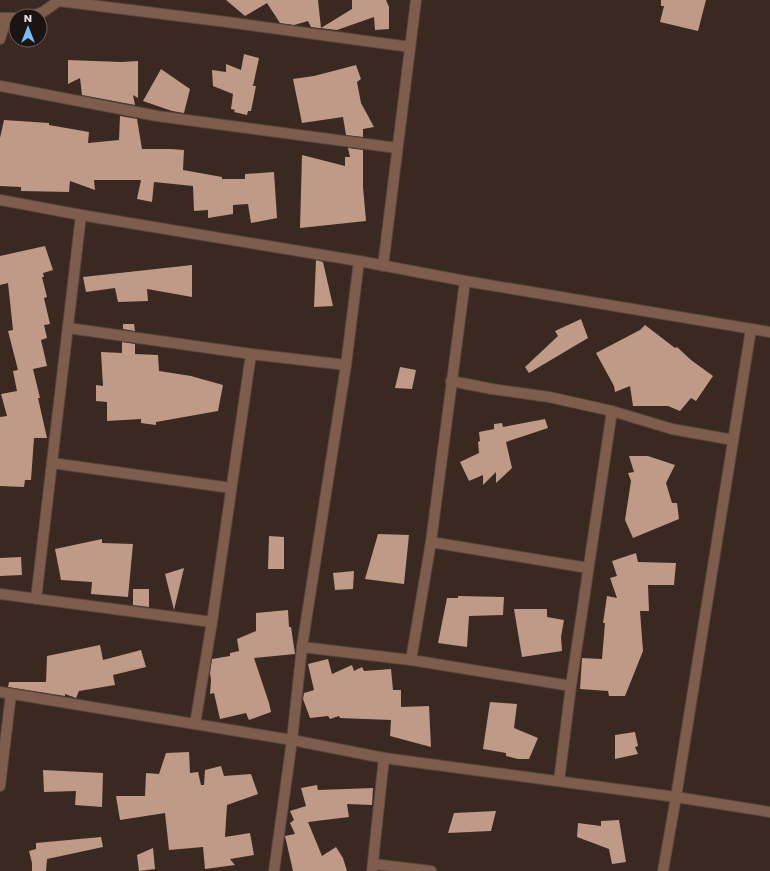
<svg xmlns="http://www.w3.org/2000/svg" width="770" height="871" viewBox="0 0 770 871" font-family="Poppins,sans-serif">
	<rect width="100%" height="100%" fill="#3a2920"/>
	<g fill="#be9a87">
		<path d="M226 0H318L321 28 352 9V0H386L389 7V29L375 30 374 17 337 30 311 27 308 21 294 25 280 23 267 3 245 16Z"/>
		<path d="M661 0H706L698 31 660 22 664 6H661Z"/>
		<path d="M244 54 259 58 253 86H256L251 111H248L247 115 234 112 235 110 231 109 233 94 213 86 212 70 226 72V64L241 70Z"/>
		<path d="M68 60 121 62 138 61V98L133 95 135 105 82 95 80 78 68 84Z"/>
		<path d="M356 65 361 79 357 82 361 103 374 127 363 129V137L346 135 343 117 302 123 293 79 314 76Z"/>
		<path d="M161 69 190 89 184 113 172 111 143 101Z"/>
		<path d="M120 116 137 119 142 149H170L184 150 183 170 222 177V179H245V174L274 172 277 218 251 223 248 204 233 205V214L208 218V210L194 211 193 186 154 182 152 202 137 199 141 180H94L95 190 70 181 69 192 21 191V187L0 186V138L4 120 49 123V125L89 132 88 143 119 140Z"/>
		<path d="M348 148 363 150V187L366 221 300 228 302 155 345 166V157H350Z"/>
		<path d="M45 246 53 270 43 273 44 277H42L47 297 44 298 50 324 44 325 47 338 41 340 47 366 33 369 40 398H38L47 438H34L31 480H25L24 487 0 486V417L7 416 1 394 17 391 13 371 18 370 8 331 13 330 8 283 0 285V256Z"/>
		<path d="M316 260 323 262 333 306 314 307Z"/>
		<path d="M192 265V297L147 289 148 301 118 302 115 288 86 292 83 277Z"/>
		<path d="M581 319 588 338 529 373 525 367 558 336 555 331Z"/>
		<path d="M123 324H134L135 331 123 329Z"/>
		<path d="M645 325 675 348 677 347 691 360 713 376 696 401 691 398 680 411 668 406H633L630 386 615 392 614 386 596 353 640 330Z"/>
		<path d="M122 342 135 344V354L158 355 159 371 191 376 223 385 218 411 156 422V425L141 423V419L107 421V402L96 401V385L103 386 101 352 122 353Z"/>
		<path d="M400 367 416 370 412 389 395 388Z"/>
		<path d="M545 419 548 428 506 442 512 468 496 483V472L483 485V475L469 481 460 462 479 453 478 442 480 441 479 432 494 429V424L502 423 503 427Z"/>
		<path d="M629 456H648L675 465 666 483 672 503H677L679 519 633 538 625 520 631 481 628 473 634 472Z"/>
		<path d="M378 534 409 535 404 584 365 579Z"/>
		<path d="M269 536 284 537V569H268Z"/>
		<path d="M102 539V543L133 544 128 597 91 594 92 582 61 580 55 549Z"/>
		<path d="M636 553 638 562 676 563 674 585H648L649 611H640L643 651 625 696H609L608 691 580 689 582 658 602 659 605 623H603L607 596 617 598 610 578 617 576 612 561Z"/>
		<path d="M21 557 22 575 0 576V558Z"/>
		<path d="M184 568 174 610 165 574Z"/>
		<path d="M354 571 353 589 335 590 333 573Z"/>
		<path d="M133 589H149V607L133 605Z"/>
		<path d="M458 596 504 597 503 615 469 616 467 647 438 643 447 598H458Z"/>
		<path d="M514 609H547V617L564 620 561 637 562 651 522 657Z"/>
		<path d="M288 610 289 627H291L295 654 254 658 269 703 271 712 249 720 246 713 220 719 214 693 210 694 211 680 210 673 212 659 230 656V653L239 651 237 639 256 631V613Z"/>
		<path d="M100 645 103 660 141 650 146 667 113 675 115 685 79 691 76 698 65 694V696L8 687 9 682H46L47 656Z"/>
		<path d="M328 659 332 674 352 665 354 671 362 667 364 671 391 669 393 690H401V707L429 706 431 747 390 736 391 720 340 718 339 716 330 719 328 716 310 718 303 699 304 693 314 690 308 664Z"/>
		<path d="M490 702 517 704 514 728 538 738 529 759H518L506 756V753L483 749Z"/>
		<path d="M635 732 638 746 635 747 638 754 615 759V735Z"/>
		<path d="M189 752 190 773 198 772 201 785H204L205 770 221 766 224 776 251 774 258 794 227 805 225 837 250 833 254 855 230 859 235 865 205 869 203 847 169 850 165 813 120 820 116 796H145L146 773 159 774 166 753Z"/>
		<path d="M43 770 103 773 102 807 75 805 76 791 44 792Z"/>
		<path d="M317 785 318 790 373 788 372 805 347 804 349 817 308 822 322 856 336 847 343 858 347 871H293L285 836 295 834 290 823 294 820 290 811 306 806 301 788Z"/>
		<path d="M496 811 491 831 448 833 454 813Z"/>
		<path d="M619 820 626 862 612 864 609 849 577 837 578 823 601 826V821Z"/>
		<path d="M101 837 103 847 47 859 46 871H32V863L29 851 36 849V843Z"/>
		<path d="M153 848 155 869 139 871 137 855Z"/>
	</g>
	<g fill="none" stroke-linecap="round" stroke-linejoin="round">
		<g stroke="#56463d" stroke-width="12">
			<g id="minor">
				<path d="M59 1 227 22 410 47"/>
				<path d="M32 16 43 12 60 0"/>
				<path d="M0 18H16"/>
				<path d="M0 39 6 19"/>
				<path d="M0 86 157 116 397 148"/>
				<path d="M0 200 81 215 359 261 465 281 770 332"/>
				<path d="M383 266 416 0"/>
				<path d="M68 328 251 354 346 365"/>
				<path d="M451 381 492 389 549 397 612 411 672 429 733 440"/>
				<path d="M52 463 231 488"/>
				<path d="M431 542 588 568"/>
				<path d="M0 594 212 622"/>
				<path d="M36 599 81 215"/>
				<path d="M302 647 411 660 571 686"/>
				<path d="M411 660 431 542 465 281"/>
				<path d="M0 692 292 740 384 758 676 797 770 812"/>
				<path d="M195 724 212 622 251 354"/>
				<path d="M559 781 571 686 612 411"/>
				<path d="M0 786 11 694"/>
				<path d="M373 864 431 871"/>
				<path d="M274 871 292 740 302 647 346 365 359 261"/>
				<path d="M372 871 384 758"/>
				<path d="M663 871 676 797 751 329"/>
			</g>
		</g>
		<use href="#minor" stroke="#7e5d4d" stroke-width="10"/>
	</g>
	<g transform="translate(28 28)"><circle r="19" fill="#1c1410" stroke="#6e6560"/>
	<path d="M0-3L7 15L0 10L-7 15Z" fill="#77bff7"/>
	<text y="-6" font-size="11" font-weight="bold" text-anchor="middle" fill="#eaded8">N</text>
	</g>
</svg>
